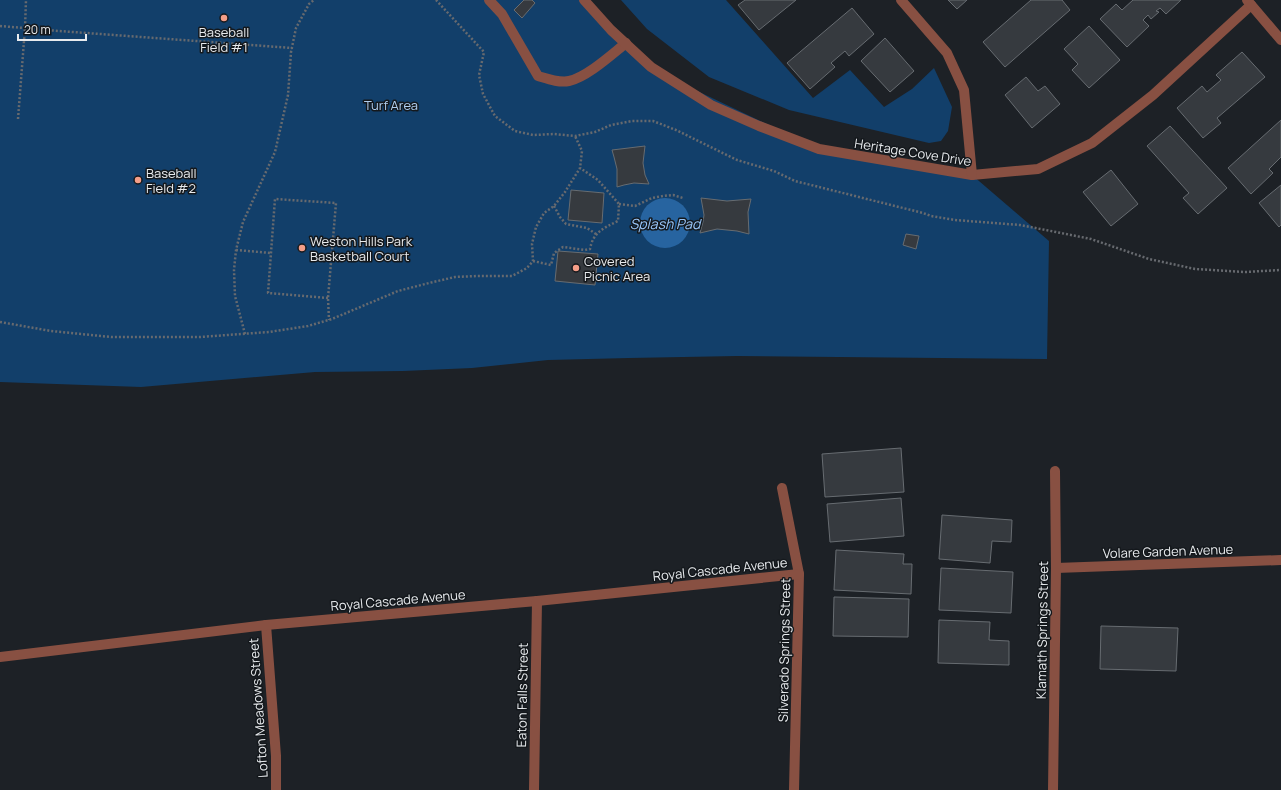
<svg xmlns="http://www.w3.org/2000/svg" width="1281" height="790" viewBox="0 0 1281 790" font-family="Manrope,sans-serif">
	<rect width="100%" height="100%" fill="#1d2126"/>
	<g fill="#123f6a">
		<path d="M0 0H590L626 43 670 78 819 149 972 175 1049 241 1047 359 737 356 629 358 548 360 472 368 403 371 315 372 141 387 0 382Z"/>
		<path d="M621 0H726L813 98 850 70 884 107 912 89 934 68 952 107 948 131 941 141 929 143 789 110 709 77 647 29Z"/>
	</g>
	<circle fill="#2764a0" cx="665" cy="223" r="25"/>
	<g fill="#363a3f" stroke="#676c71">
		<path d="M524 0H532L535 3 522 18 514 10Z"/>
		<path d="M745 0H796L759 30 738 5Z"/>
		<path d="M948 0H967L957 9Z"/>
		<path d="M1031 0H1062L1070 10 1005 67 983 42Z"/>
		<path d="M1133 0H1181L1166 14 1160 8 1156 11 1159 12 1151 19 1148 15 1143 20 1149 26 1127 47 1100 19 1116 4 1122 10Z"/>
		<path d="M852 8 874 34 849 56 845 51 831 63 835 67 810 89 787 63Z"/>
		<path d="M1089 26 1120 60 1089 88 1072 70 1078 64 1064 49Z"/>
		<path d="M885 38 914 71 890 92 861 61Z"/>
		<path d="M1242 52 1265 77 1217 118 1221 123 1203 138 1177 108 1202 86 1207 92 1221 80 1216 75Z"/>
		<path d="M1026 77 1038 91 1045 86 1060 104 1032 128 1005 95Z"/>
		<path d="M1281 120V157L1269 169 1273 173 1251 194 1228 168Z"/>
		<path d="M1170 126 1227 188 1198 214 1183 198 1189 193 1147 146Z"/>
		<path d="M645 146 643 163 645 175 649 184 634 183 624 185 617 187V169L614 157 612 150Z"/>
		<path d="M1111 170 1138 204 1111 226 1083 192Z"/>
		<path d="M1281 185V225L1279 227 1259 203Z"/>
		<path d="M571 190 604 193 602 223 568 220Z"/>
		<path d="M701 198 727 201 751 199 748 212 749 234 737 231 717 229 700 233 703 222 704 215Z"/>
		<path d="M906 234 919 236 916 249 903 245Z"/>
		<path d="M558 251 598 254 595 285 555 281Z"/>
		<path d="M901 448 904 492 825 497 822 454Z"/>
		<path d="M901 498 904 536 830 542 827 504Z"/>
		<path d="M942 515 1012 520 1011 542 992 541 990 563 939 559Z"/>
		<path d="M836 550 904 554 903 564H912L911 594 834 590Z"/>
		<path d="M941 568 1013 572 1011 613 939 610Z"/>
		<path d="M834 597 909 599 908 637 833 636Z"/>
		<path d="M939 620 990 622 989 640 1009 641V665L938 663Z"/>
		<path d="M1101 626 1178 628 1176 671 1100 669Z"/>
	</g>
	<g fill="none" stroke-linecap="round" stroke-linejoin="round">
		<g stroke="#676a6f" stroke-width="2.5" stroke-dasharray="2 2" stroke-linecap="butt">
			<path d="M436 0 484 52 479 75 483 94 495 116 515 131 533 135 554 134 575 136 595 132 611 125 632 121H653L676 130 737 160 774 171 795 181 923 213 931 216 955 220 1020 225 1056 232 1091 239 1149 259 1195 269 1245 272 1281 270"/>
			<path d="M0 26 59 31 292 48"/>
			<path d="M18 119 25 28 26 0"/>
			<path d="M619 204 635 206 652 198 663 196 673 195 683 198"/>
			<path d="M554 206 560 217 566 224 587 228 596 234"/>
			<path d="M236 250 271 253"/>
			<path d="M533 261 551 265 554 253 563 247 585 250 590 249C593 232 604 228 618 221L619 204 598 180 580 168"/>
			<path d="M328 298 268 293 275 199 336 203 328 298 329 320"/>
			<path d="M0 322 51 331 111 337H200L269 332 308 326 332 319 398 291 429 283 455 277 477 276H512L527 268 533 261 532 244 536 227 544 213 554 206 565 192 580 168 582 151 575 136"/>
			<path d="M245 334 235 296 234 270 236 250 243 222 275 152 288 95 291 52 296 28 309 4 314 0"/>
		</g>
		<path stroke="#885042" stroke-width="10" d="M489 0 502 14 538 76C548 79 559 83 569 81 587 77 611 55 626 43"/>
		<g stroke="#885042" stroke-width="10">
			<path d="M584 0 611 30 651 67 711 105 759 126 819 149 972 175 1038 169 1092 143 1153 95 1251 5"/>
			<path d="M901 0 947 53 964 90 972 175"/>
			<path d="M1247 0 1281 40"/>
			<path d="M782 488 799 574 794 790"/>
			<path d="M1056 568 1281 560"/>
			<path d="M266 625 276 756V790"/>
			<path d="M0 657 266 625 537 601 799 574"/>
			<path d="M534 790 537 601"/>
			<path d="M1053 790 1056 568 1055 471"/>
		</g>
	</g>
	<g fill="#f49e88" stroke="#14181c" stroke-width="1.5">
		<circle cx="224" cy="18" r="4"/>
		<circle cx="138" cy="180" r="4"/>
		<circle cx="302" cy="248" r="4"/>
		<circle cx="576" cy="268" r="4"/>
	</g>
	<g text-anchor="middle" stroke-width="3" stroke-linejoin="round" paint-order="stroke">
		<g font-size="13" fill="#e8ebee" stroke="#14181c" text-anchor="start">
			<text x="224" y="37" text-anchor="middle">Baseball<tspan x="224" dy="15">Field #1</tspan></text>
			<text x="146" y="178">Baseball<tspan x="146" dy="15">Field #2</tspan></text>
			<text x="310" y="246">Weston Hills Park<tspan x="310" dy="15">Basketball Court</tspan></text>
			<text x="584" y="266">Covered<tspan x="584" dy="15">Picnic Area</tspan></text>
		</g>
		<g font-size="13" fill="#b0cff1" stroke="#14181c">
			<text x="391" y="110">Turf Area</text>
		</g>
		<g font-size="13" fill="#e8ebee" stroke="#14181c">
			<text transform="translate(913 152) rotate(9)" y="5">Heritage Cove Drive</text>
			<text transform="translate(1168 551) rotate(-2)" y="5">Volare Garden Avenue</text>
			<text transform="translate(720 569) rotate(-6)" y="5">Royal Cascade Avenue</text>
			<text transform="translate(398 600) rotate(-5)" y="5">Royal Cascade Avenue</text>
			<text transform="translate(1042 630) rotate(-89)" y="5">Klamath Springs Street</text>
			<text transform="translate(784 650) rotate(-89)" y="5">Silverado Springs Street</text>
			<text transform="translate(522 695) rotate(-89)" y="5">Eaton Falls Street</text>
			<text transform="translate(258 708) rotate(-94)" y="5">Lofton Meadows Street</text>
		</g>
		<g font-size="14" font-style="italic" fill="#99c6f9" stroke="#14181c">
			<text x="665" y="229">Splash Pad</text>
		</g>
	</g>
	<path d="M18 34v6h68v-6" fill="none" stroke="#e8ebee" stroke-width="2"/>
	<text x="24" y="34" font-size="12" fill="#e8ebee" stroke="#14181c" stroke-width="3" paint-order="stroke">20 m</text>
</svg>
